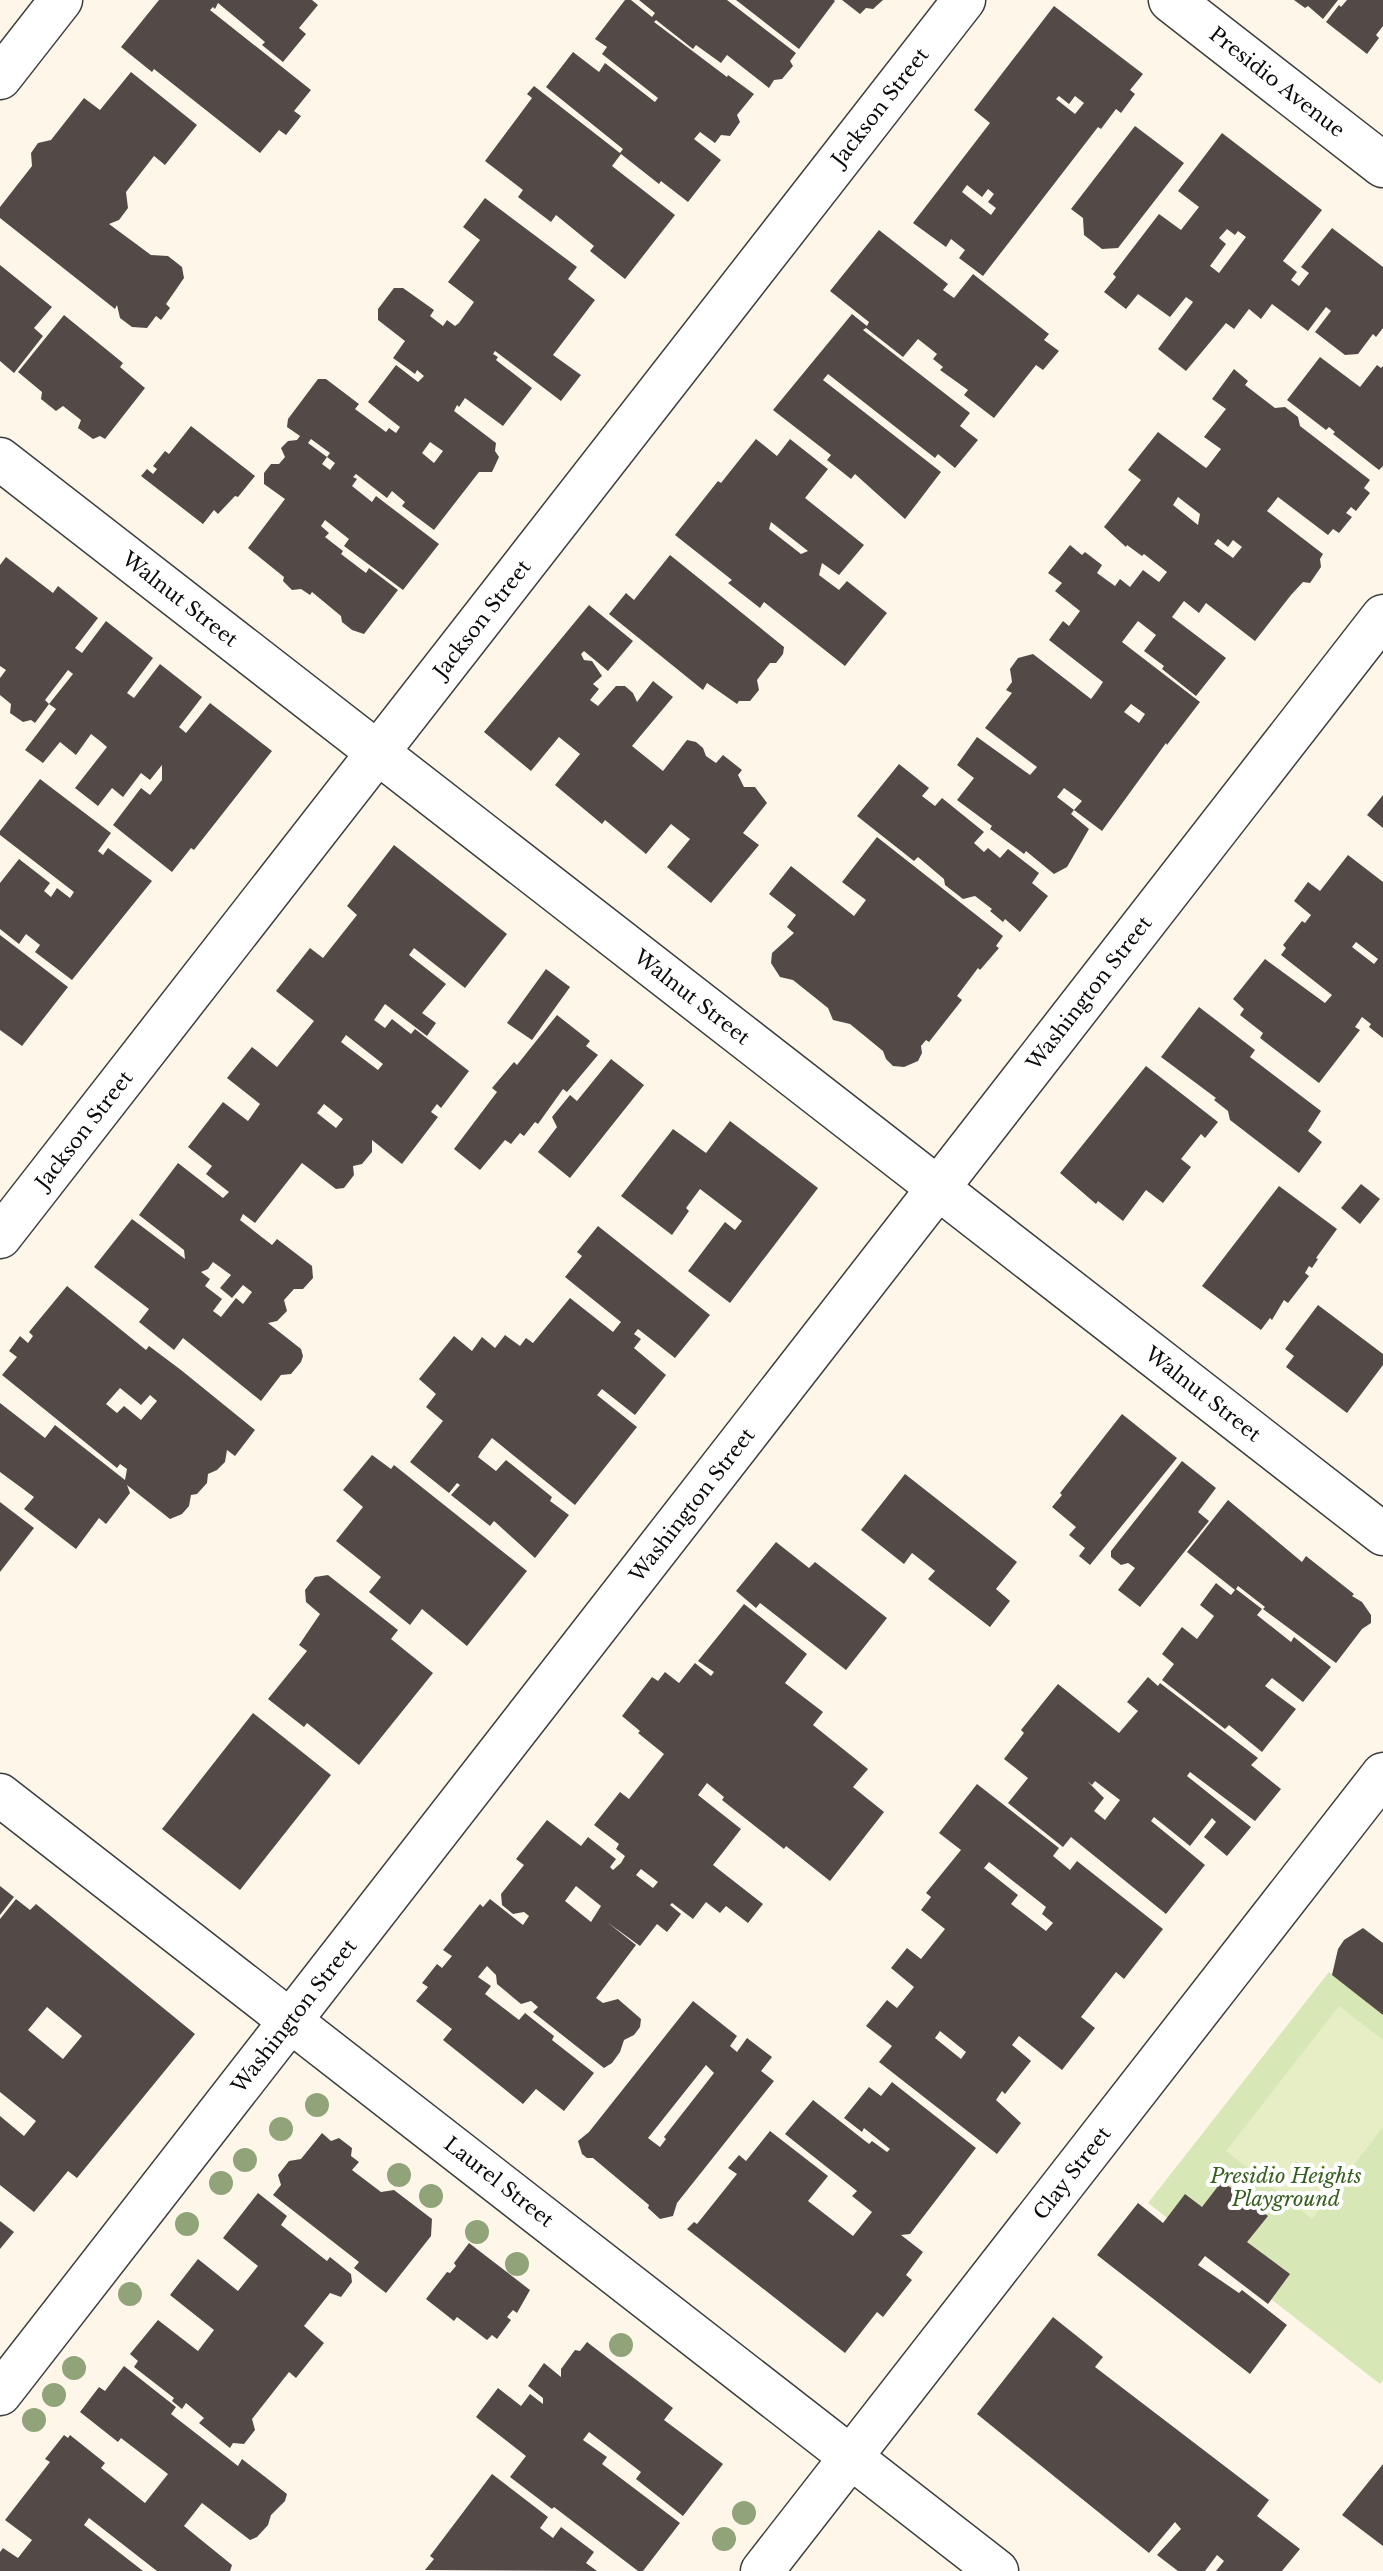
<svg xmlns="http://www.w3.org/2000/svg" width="1383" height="2571" viewBox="0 0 1383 2571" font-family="'Libre Baskerville',serif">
	<rect width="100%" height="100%" fill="#fef7e9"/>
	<path fill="#d7e7b5" d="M1329 1972 1383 2015V2380L1380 2384 1148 2203Z"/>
	<path fill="#e7eec6" d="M1339 2006 1383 2040V2127L1312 2219 1226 2151Z"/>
	<g fill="#534a48" fill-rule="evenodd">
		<path d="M159 0H312L318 5 299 28 306 34 283 62 262 45 265 42 218 3 215 9 213 7 210 10 311 90 294 111 301 116 286 135 279 130 260 153 154 69 152 72 121 47Z"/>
		<path d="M625 0H631L652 17 655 13 639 0H727L796 53 790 61 793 66 782 79 774 80 769 88 727 55 721 63 696 45 693 49 656 20 654 22 727 77 728 75 754 94 737 115 740 122 730 136 721 135 715 143 700 132 694 139 721 160 688 202 661 181 659 184 621 154 612 166 675 215 625 279 590 251 594 246 556 215 551 222 518 197 523 190 485 161 532 98 527 94 534 86 620 153 623 149 546 87 573 52 599 72 605 63 655 102 658 98 602 54 607 47 595 39Z"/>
		<path d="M736 0H834L835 1 799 49Z"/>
		<path d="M842 0H883L873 9 866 8 860 14Z"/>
		<path d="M1294 0H1338L1323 19 1308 6 1305 8Z"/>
		<path d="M1347 0H1383V26L1376 35 1379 38 1367 54 1326 22 1339 5 1341 7Z"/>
		<path d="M1054 6 1143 74 1130 90 1135 94 1121 113 1116 109 1101 129 1098 127 983 276 959 258 965 250 951 239 946 247 913 223 990 123 974 110ZM1059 96 1069 104 1075 96 1084 103 1075 114 1056 99ZM967 185 982 197 988 189 994 194 988 202 996 208 991 215 962 192Z"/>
		<path d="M131 72 197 125 165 165 154 156 126 192 128 208 119 220 109 224 151 255 168 256 182 267 184 278 166 304 170 308 161 320 156 316 147 328 132 327 120 318 117 305 115 309 0 218V207L32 166 31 153 38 143 51 140 84 98 100 110Z"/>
		<path d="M1135 126 1184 163 1118 248 1102 249 1084 235 1083 218 1071 209Z"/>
		<path d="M1222 133 1322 210 1283 261 1297 272 1291 280 1299 286 1309 273 1301 267 1332 228 1383 267V328L1376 337 1373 334 1358 354 1345 355 1315 332 1331 311 1326 307 1308 331 1272 304 1261 319 1249 309 1234 329 1226 323 1186 371 1158 349 1193 302 1186 297 1170 317 1138 294 1126 309 1104 292 1116 277 1113 274 1159 214 1181 230 1199 207 1178 191ZM1227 229 1235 235 1238 231 1246 237 1219 273 1210 266 1226 244 1219 238Z"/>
		<path d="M485 198 577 267 568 279 595 300 553 355 581 375 561 401 495 351 493 354 498 357 496 360 532 388 503 426 465 398 459 407 457 405 454 411 496 443 495 451 499 457 492 472H479L434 530 402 506 405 502 392 491 387 498 356 474 353 477 357 479 352 486 372 502 376 496 439 544 403 590 344 546 349 539 325 520 321 526 329 533 325 537 343 551 341 554 366 573 369 568 398 590 364 634 352 630 342 622 341 616 312 592 310 595 301 589 292 590 283 581 284 577 248 548 285 499 264 484V473L271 464H279L285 457 281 448 288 441 297 440 300 436 287 427 288 419 318 379H326L359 404 355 409 386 432 389 428 396 433 400 427 368 402 396 365 418 382 424 376 417 370 415 374 393 358 405 341 378 320V309L394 288H403L434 310 430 316 443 326 447 320 455 326 459 323 474 302 448 282 480 240 463 227ZM311 439 330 453 327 457 335 463 330 470 322 464 327 457 308 443ZM430 442 443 451 434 463 422 453Z"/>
		<path d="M879 230 948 284 943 290 954 298 973 274 1049 334 1044 340 1059 351 1043 370 1036 365 994 418 964 395 968 390 940 370 943 367 933 359 937 354 918 339 903 357 866 328 863 330 970 413 960 426 978 440 955 468 938 454 935 458 828 374 823 380 941 472 905 519 855 474 851 479 827 460 831 455 773 410 852 314 867 326 869 322 830 291Z"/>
		<path d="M0 265 52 307 34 328 43 336 14 373 0 361Z"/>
		<path d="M64 315 123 363 120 367 145 388 105 439 100 436 93 439 78 428 81 420 63 406 56 411 41 399 42 392 18 372Z"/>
		<path d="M1320 357 1360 387 1377 365 1381 368 1383 366V466L1379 470 1333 434 1335 432 1329 427 1326 430 1287 400Z"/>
		<path d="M1234 369 1248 381 1245 385 1275 408 1285 407 1298 417 1300 426 1370 480 1364 488 1370 493 1356 511 1351 507 1346 513 1352 517 1339 533 1333 529 1328 535 1278 497 1267 511 1323 554 1320 559 1321 567 1310 583 1303 582 1291 595 1255 641 1206 603 1199 613 1184 601 1172 617 1226 658 1196 696 1162 669 1164 666 1144 651 1156 635 1138 621 1122 642 1200 702 1167 745 1166 743 1102 831 1074 810 1082 801 1064 788 1057 797 1074 810 1071 814 1089 829 1067 867 1054 874 1026 851 1024 854 990 829 992 826 957 800 974 778 957 765 977 737 1030 775 1037 767 985 728 1012 693 1006 690 1012 682 1010 669 1018 658 1033 654 1091 699 1097 691 1103 682 1049 640 1063 621 1069 626 1080 611 1055 591 1062 583 1048 573 1070 545 1082 555 1085 552 1102 565 1097 573 1115 586 1120 579 1130 587 1143 570 1159 582 1167 572 1144 554 1142 556 1127 545 1126 547 1104 527 1141 480 1128 470 1158 432 1206 468 1208 466 1221 449 1204 437 1226 409 1212 399ZM1178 497 1200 514 1198 525 1173 505ZM1218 539 1228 547 1233 540 1242 547 1233 558 1214 544ZM1131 704 1145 714 1139 723 1124 712Z"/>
		<path d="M191 426 255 476 238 497 235 496 218 514 214 510 203 524 141 476 147 469 153 474 157 469 153 466 165 451 169 454Z"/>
		<path d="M756 439 777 456 790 439 828 469 805 498 864 545 839 575 822 563 819 575 839 590 847 581 887 613 845 666 764 602 760 608 728 583 732 580 675 535 718 481 721 483ZM771 522 808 551 801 554 769 529Z"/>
		<path d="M670 555 784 647 783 654 776 663H770L757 680 759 690 750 701H739L737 704 707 683 703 690 609 614 626 593 634 600Z"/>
		<path d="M6 557 53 593 58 586 98 618 75 648 82 653 106 621 153 658 127 693 134 698 160 664 202 697 179 727 186 733 210 703 272 751 194 850 191 848 172 872 113 825 141 788 150 795 162 780V765L150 780 141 773 123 797 112 788 98 806 75 788 107 747 100 741 91 734 76 755 60 742 43 763 25 750 56 709 49 704 35 723 31 720 23 722 10 713 11 704 0 695V678L6 670 0 666V565ZM68 670 73 674 49 704 45 700Z"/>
		<path d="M589 605 633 641 608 671 584 651 581 654 584 660 592 661 602 676 593 684 599 689 590 700 598 706 616 686H625L633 693 637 702 653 681 673 697 632 746 663 771 687 740 696 742 703 748 706 756 716 763 723 755 742 770 738 775 744 787H755L767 803 743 833 759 845 711 903 667 867 690 839 671 824 646 854 605 820 602 824 555 785 580 754 559 737 531 771 484 732Z"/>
		<path d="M899 764 929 788 922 796 935 806 942 798 984 832 974 843 984 852 988 848 1000 858 1008 849 1039 873 1032 883 1048 896 1020 932 1005 919 1003 922 990 911 992 909 975 896 963 899 945 885 944 879 918 857 914 861 857 816Z"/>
		<path d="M40 779 111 833 98 851 103 855 108 848 152 881 72 980 35 952 40 945 26 934 19 944 0 929V883L19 859 50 883 44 891 51 897 57 888 70 898 74 892 0 835V831Z"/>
		<path d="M1383 795V828L1367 815Z"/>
		<path d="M877 837 1003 936 996 946 999 948 980 970 978 968 957 996 962 1000 929 1042 926 1040 921 1046 922 1053 918 1061 904 1067 893 1066 886 1059 883 1051 850 1024 833 1020 828 1008 793 980 780 977 771 963 772 953 794 933 787 927 796 915 769 894 791 866 854 916 866 900 842 882Z"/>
		<path d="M394 845 507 934 465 988 414 948 409 955 446 984 422 1013 436 1023 427 1036 385 1004 374 1020 385 1028 392 1019 411 1034 415 1029 469 1071 441 1108 437 1104 431 1112 438 1117 402 1164 372 1140V1152L362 1164 353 1166 354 1175 344 1188 336 1189 302 1163 255 1223 243 1214 240 1220 272 1245 277 1239 312 1266 313 1278 303 1289H294L284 1300 287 1311 277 1321 268 1323 301 1349 303 1356 301 1362 291 1374 281 1375 261 1401 183 1338 174 1350 139 1322 149 1309 94 1267 132 1219 185 1259 184 1250 139 1215 178 1163 223 1198 229 1192 206 1174 212 1166 188 1147 223 1102 248 1121 260 1104 227 1078 252 1047 277 1067 314 1021 276 991 310 948 323 958 357 915 347 906ZM346 1035 383 1064 378 1070 341 1042ZM324 1104 343 1119 336 1128 317 1113ZM213 1262 231 1275 220 1288 232 1298 243 1285 252 1292 243 1304 236 1298 221 1317 213 1311 222 1299 205 1286 210 1279 201 1272 208 1269Z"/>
		<path d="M1348 855 1383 882V1038L1369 1027 1371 1024 1362 1017 1355 1027 1360 1030 1319 1083 1260 1038 1263 1033 1240 1015 1244 1009 1233 999 1265 959 1325 1003 1332 995 1281 955 1286 948 1283 945 1302 921 1305 923 1311 915 1294 901 1308 882 1320 891ZM1356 942 1378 959 1374 964 1352 947Z"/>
		<path d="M0 935 68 987 22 1046 0 1030Z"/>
		<path d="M546 969 570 987 532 1040 507 1023Z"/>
		<path d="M1199 1007 1255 1050 1250 1057 1321 1111 1308 1131 1322 1142 1299 1173 1230 1120 1228 1111 1214 1100 1216 1098 1161 1057Z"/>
		<path d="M557 1015 590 1041 586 1046 598 1055 567 1092 563 1089 538 1124 535 1122 524 1136 520 1133 511 1144 505 1140 480 1170 454 1149 497 1092 492 1088 514 1062 517 1065Z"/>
		<path d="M611 1059 644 1085 570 1178 538 1152 557 1127 552 1117 570 1095 577 1101Z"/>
		<path d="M1146 1066 1218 1122 1205 1138 1201 1134 1181 1159 1191 1167 1163 1203 1146 1190 1123 1221 1098 1201 1096 1204 1060 1173Z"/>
		<path d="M730 1121 818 1188 730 1303 688 1271 725 1222 735 1230 742 1221 700 1189 686 1208 689 1211 672 1235 621 1196 673 1129 706 1153Z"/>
		<path d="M1361 1184 1380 1199 1360 1224 1341 1208Z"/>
		<path d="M1279 1186 1337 1229 1316 1258 1318 1259 1312 1268 1309 1266 1305 1273 1309 1276 1288 1303 1284 1300 1272 1320 1270 1318 1261 1330 1202 1286Z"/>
		<path d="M598 1226 710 1315 675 1358 638 1329 634 1334 641 1339 634 1348 666 1375 635 1415 602 1389 597 1395 637 1427 575 1505 492 1438 481 1452 478 1457 496 1471 506 1460 552 1497 550 1501 569 1515 535 1558 494 1521 490 1526 451 1495 460 1485 457 1483 449 1493 410 1462 443 1421 426 1407 436 1394 419 1379 454 1336 472 1351 482 1337 495 1348 505 1335 520 1346 526 1338 533 1343 570 1298 613 1332 621 1322 565 1277 582 1256 577 1252Z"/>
		<path d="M67 1286 146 1350 149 1346 181 1370 255 1430 235 1456 227 1450 225 1462 217 1470 208 1474 207 1483 197 1494 191 1495 189 1506 182 1514 170 1519 127 1485 130 1493 106 1524 99 1518 76 1549 24 1509 34 1497 0 1472V1403L45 1438 55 1425 125 1480 127 1469 120 1464 117 1468 2 1375 17 1357 9 1351 20 1336 28 1343 33 1336 29 1332ZM120 1388 141 1405 150 1395 157 1401 141 1420 124 1406 117 1413 106 1404Z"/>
		<path d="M1318 1305 1383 1354V1365L1347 1413 1286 1367 1294 1356 1285 1349Z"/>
		<path d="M1122 1414 1177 1458 1090 1565 1079 1556 1085 1548 1069 1535 1076 1527 1052 1507 1062 1495 1060 1493Z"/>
		<path d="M372 1455 391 1469 394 1465 527 1571 467 1646 422 1609 410 1625 369 1592 381 1577 336 1541 363 1507 343 1490Z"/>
		<path d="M1182 1461 1216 1488 1198 1512 1209 1521 1140 1607 1118 1590 1135 1568 1128 1563 1121 1565 1111 1557V1551Z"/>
		<path d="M905 1474 1017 1562 996 1589 1010 1601 990 1627 928 1579 935 1571 912 1553 904 1564 861 1530Z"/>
		<path d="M1228 1500 1302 1562 1306 1556 1354 1594 1352 1596 1362 1602 1371 1615V1623L1362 1629 1336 1663 1263 1609 1265 1607 1238 1586 1236 1589 1262 1609 1257 1615 1291 1642 1294 1637 1331 1667 1303 1702 1272 1678 1265 1686 1296 1709 1262 1752 1229 1725 1225 1729 1162 1680 1174 1664 1162 1654 1182 1627 1197 1639 1214 1616 1200 1605 1216 1583 1231 1595 1235 1590 1187 1552Z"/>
		<path d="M0 1502 34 1528 0 1572Z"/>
		<path d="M776 1542 809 1568 815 1562 887 1618 846 1670 760 1603 756 1608 736 1591Z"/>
		<path d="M328 1575 398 1630 391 1639 433 1673 359 1765 307 1723 304 1727 268 1699 307 1651 299 1645 320 1614 306 1602 305 1590 315 1577Z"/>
		<path d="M744 1604 807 1654 785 1683 823 1712 813 1725 868 1769 853 1787 884 1812 830 1881 786 1846 784 1849 722 1800 724 1797 707 1783 698 1795 741 1829 713 1865 763 1904 748 1923 726 1906 720 1913 706 1902 693 1919 672 1903 670 1905 681 1914 667 1932 657 1924 640 1946 607 1922 636 1945 596 1998 603 2003 618 1999 641 2019 640 2027 634 2035 624 2040 620 2052 612 2063 604 2068 533 2012 538 2007 531 2001 521 2004 497 1984 496 1975 487 1966 478 1977 491 1986 485 1994 519 2020 525 2013 554 2036 552 2040 594 2073 564 2111 536 2089 523 2104 443 2040 452 2029 416 2001 428 1987 422 1983 437 1964 442 1968 452 1956 443 1950 480 1904 483 1907 490 1899 523 1925 529 1916 524 1912 513 1914 502 1905 501 1894 524 1865 516 1859 547 1820 581 1846 588 1837 616 1859 610 1867 613 1870 621 1863 625 1856 616 1849 619 1844 594 1825 620 1792 629 1799 664 1754 638 1733 640 1731 622 1716 652 1677 658 1681 665 1672 679 1683 695 1663 711 1676 714 1672 698 1661ZM641 1869 658 1882 653 1888 636 1875ZM576 1886 601 1906 591 1922 565 1901Z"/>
		<path d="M1148 1677 1158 1686 1160 1683 1258 1758 1251 1765 1281 1789 1255 1821 1190 1772 1187 1776 1251 1827 1227 1856 1204 1837 1216 1822 1212 1818 1190 1846 1154 1817 1151 1821 1205 1865 1166 1914 1071 1837 1063 1847 1008 1803 1028 1778 1004 1759 1024 1733 1021 1730 1058 1684 1119 1733 1138 1711 1127 1702ZM1087 1781 1092 1785 1095 1781 1120 1800 1105 1820 1094 1811 1104 1798Z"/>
		<path d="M253 1713 331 1775 240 1890 162 1829Z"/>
		<path d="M977 1784 1059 1848 1053 1856 1070 1870 1077 1861 1163 1929 1124 1979 1116 1972 1081 2017 1095 2028 1062 2070 1019 2036 1012 2045 1031 2061 1005 2094 1002 2091 996 2100 1021 2123 997 2154 879 2062 892 2046 866 2026 887 2000 897 2008 914 1987 891 1968 907 1948 921 1959 945 1929 921 1910 931 1897 926 1893 961 1850 939 1833ZM989 1862 1046 1907 1042 1914 1053 1923 1046 1931 1011 1904 1018 1895 984 1868ZM940 2031 966 2052 961 2059 935 2038Z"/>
		<path d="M0 1886 14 1897 0 1915Z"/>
		<path d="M16 1899 30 1910 36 1904 195 2034 77 2178 68 2171 34 2212 0 2185V2116L24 2136 36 2121 0 2092V1919ZM47 2007 82 2036 63 2059 28 2030Z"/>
		<path d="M1363 1928 1383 1943V2015L1332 1975 1338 1949 1344 1940Z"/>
		<path d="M693 2001 737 2036 730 2046 737 2052 747 2038 772 2057 761 2071 774 2081 677 2203 673 2216 660 2219 648 2208 649 2205 593 2158H587L582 2154 578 2141 589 2132ZM706 2065 714 2073 664 2137 666 2139 660 2147 648 2138Z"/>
		<path d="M892 2082 976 2148 910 2234 901 2235 923 2252 906 2275 912 2280 883 2317 877 2312 845 2353 687 2229 694 2222 697 2224 737 2174 728 2168 739 2155 746 2161 770 2131 828 2176 808 2201 853 2236 872 2212 852 2196 857 2191 785 2134 813 2100 869 2144 872 2141 887 2152 890 2149 864 2128 862 2132 844 2118 869 2087 881 2096Z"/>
		<path d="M322 2133 331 2141 339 2138 352 2148 351 2156 359 2162 352 2170 381 2192 394 2190 432 2219 431 2236 386 2293 354 2268 359 2262 273 2195 281 2185 278 2175 289 2161 301 2159Z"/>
		<path d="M1222 2181 1268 2216 1247 2242 1290 2274 1268 2304 1205 2256 1198 2265 1239 2293 1242 2290 1287 2325 1250 2374 1097 2255 1138 2203 1163 2223 1185 2194 1202 2207Z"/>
		<path d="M258 2193 287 2216 281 2225 327 2261 330 2257 351 2274 352 2282 341 2297 330 2293 304 2326 324 2343 296 2378 289 2372 252 2419 255 2430 244 2444 233 2443 230 2448 199 2423 204 2418 186 2403 182 2409 172 2401 174 2398 134 2367 138 2361 130 2354 158 2320 198 2351 214 2330 170 2295 198 2259 238 2291 258 2266 223 2238Z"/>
		<path d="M0 2221 14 2232 0 2249Z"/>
		<path d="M469 2243 530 2290 517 2313 513 2310 507 2317 511 2320 497 2339 492 2335 487 2340 457 2317 454 2321 426 2299 447 2272 450 2273 456 2266 454 2263Z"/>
		<path d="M1053 2317 1103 2357 1095 2367 1269 2500 1257 2516 1300 2549 1282 2571H1216L1224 2561 1217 2555 1205 2571H1178L1157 2555 1181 2529 1175 2522 1149 2553 977 2414Z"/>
		<path d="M587 2342 673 2408 664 2420 723 2464 683 2516 636 2479 641 2472 589 2432 583 2440 607 2457 602 2464 680 2523 643 2571H638L554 2507 552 2509 510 2477 526 2456 476 2417 498 2388 521 2406 530 2394 543 2404V2398L528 2386 544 2363 561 2377V2369L575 2350 580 2351Z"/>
		<path d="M124 2366 176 2407 171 2414 238 2466 242 2459 287 2494 285 2501 271 2515 268 2525 257 2537 250 2540 202 2503 184 2526 232 2565 230 2571H157L89 2518 84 2525 143 2571H0V2552L3 2548 18 2558 32 2540 5 2520 50 2462 45 2459 64 2435 68 2438 70 2435 105 2463 101 2468 145 2503 168 2474 121 2438 118 2442 80 2412 99 2387 105 2391Z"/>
		<path d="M1383 2464V2546L1342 2515Z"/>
		<path d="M492 2474 548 2517 540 2528 553 2538 561 2527 594 2552 586 2563 597 2571 425 2570 434 2559 430 2556Z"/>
	</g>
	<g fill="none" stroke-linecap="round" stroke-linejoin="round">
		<g stroke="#3e3e3e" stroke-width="45">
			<g id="minor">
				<path d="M0 78 61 0"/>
				<path d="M0 459 1383 1534"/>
				<path d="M0 1237 964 0"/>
				<path d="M0 1795 997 2571"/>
				<path d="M0 2394 1383 616"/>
				<path d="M762 2571 1383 1774"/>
			</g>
		</g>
		<g stroke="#3e3e3e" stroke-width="47">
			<path id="tertiary" d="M1171 0 1383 165"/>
		</g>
		<use href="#minor" stroke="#fff" stroke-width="42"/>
		<use href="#tertiary" stroke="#fff" stroke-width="44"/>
	</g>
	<g fill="#91a479">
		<circle cx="317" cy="2105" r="12"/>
		<circle cx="281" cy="2129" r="12"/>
		<circle cx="245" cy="2160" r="12"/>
		<circle cx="399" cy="2175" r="12"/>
		<circle cx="221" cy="2183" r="12"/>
		<circle cx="431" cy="2196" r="12"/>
		<circle cx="187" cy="2224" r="12"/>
		<circle cx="477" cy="2232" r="12"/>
		<circle cx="517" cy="2264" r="12"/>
		<circle cx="130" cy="2294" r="12"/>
		<circle cx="621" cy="2345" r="12"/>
		<circle cx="74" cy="2368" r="12"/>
		<circle cx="54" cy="2395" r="12"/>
		<circle cx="34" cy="2420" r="12"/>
		<circle cx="744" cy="2513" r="12"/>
		<circle cx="724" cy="2539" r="12"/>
	</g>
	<g text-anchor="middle" stroke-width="8" stroke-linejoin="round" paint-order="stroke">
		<g font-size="20" fill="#0b0b0b" stroke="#fff">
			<text transform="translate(1277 82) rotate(38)" y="7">Presidio Avenue</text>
			<text transform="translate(880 107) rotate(-52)" y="7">Jackson Street</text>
			<text transform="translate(180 599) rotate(38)" y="7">Walnut Street</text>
			<text transform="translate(482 619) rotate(-52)" y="7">Jackson Street</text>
			<text transform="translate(1089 993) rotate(-52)" y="7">Washington Street</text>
			<text transform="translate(692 997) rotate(38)" y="7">Walnut Street</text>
			<text transform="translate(84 1130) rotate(-52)" y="7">Jackson Street</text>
			<text transform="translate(1203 1394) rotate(38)" y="7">Walnut Street</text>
			<text transform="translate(692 1505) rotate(-52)" y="7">Washington Street</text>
			<text transform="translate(294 2016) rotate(-52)" y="7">Washington Street</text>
			<text transform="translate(1072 2173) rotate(-52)" y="7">Clay Street</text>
			<text transform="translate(499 2182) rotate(38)" y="7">Laurel Street</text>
		</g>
		<g font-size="20" font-style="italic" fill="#37601e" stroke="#fff">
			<text x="1286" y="2183">Presidio Heights<tspan x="1286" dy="23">Playground</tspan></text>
		</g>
	</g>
</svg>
